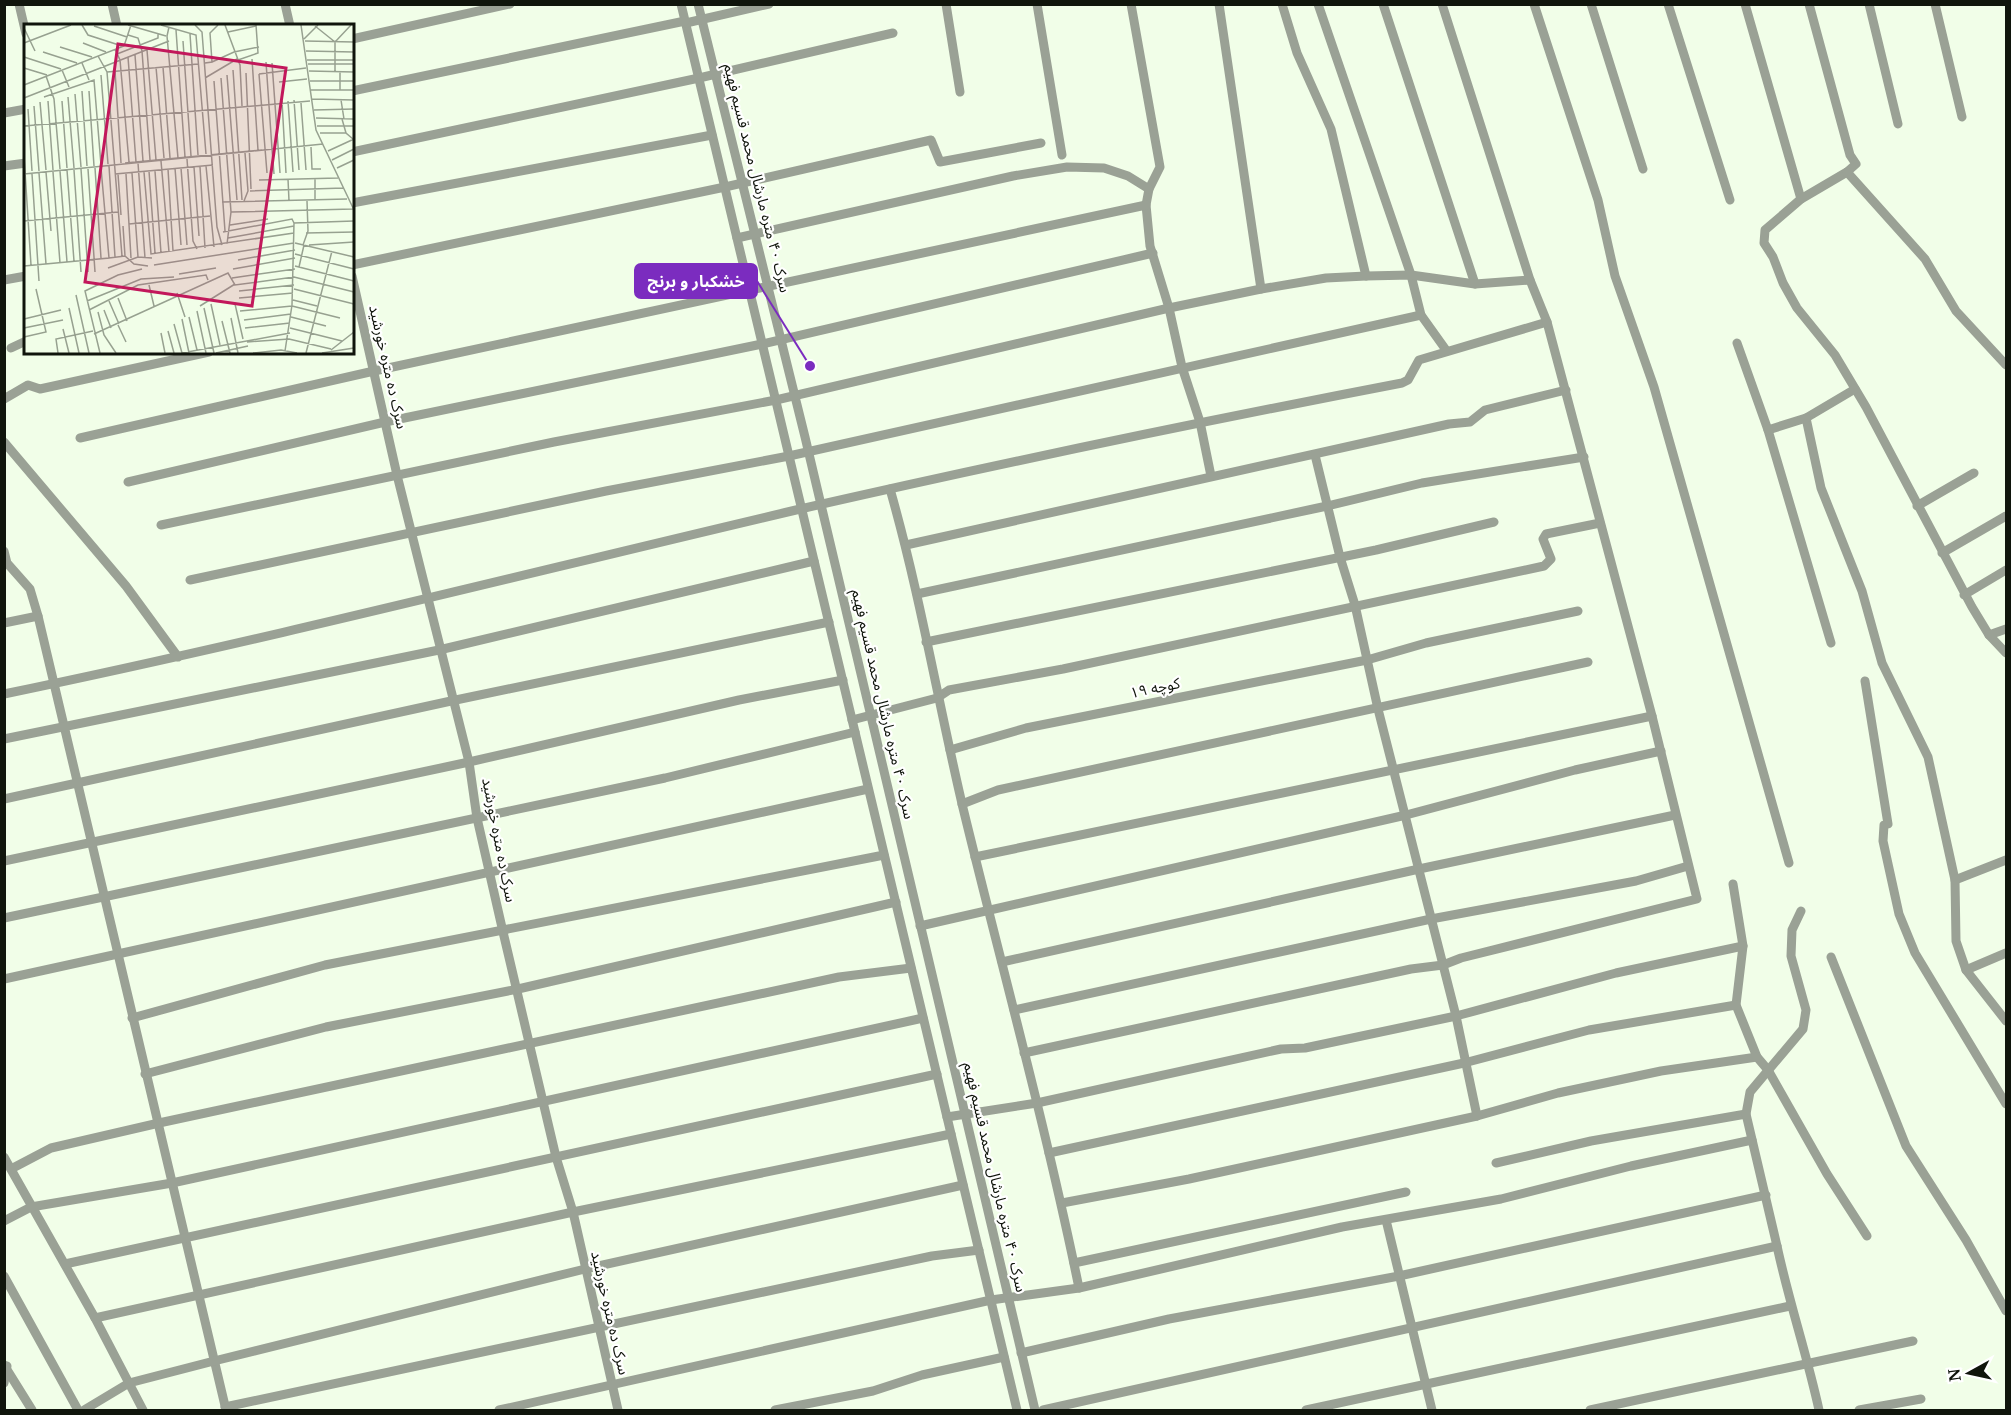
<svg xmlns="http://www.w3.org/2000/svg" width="2011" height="1415" viewBox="0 0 2011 1415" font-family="'Noto Serif','Noto Sans Arabic',serif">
	<rect width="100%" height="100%" fill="#f1fee8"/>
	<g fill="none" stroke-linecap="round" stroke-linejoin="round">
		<g stroke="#9aa195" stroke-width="9">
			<path d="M19 4 26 34"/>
			<path d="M112 4 117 26"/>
			<path d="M285 4 290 26"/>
			<path d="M681 4 1017 1410"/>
			<path d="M698 4 805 437 1035 1410"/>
			<path d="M946 4 960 92"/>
			<path d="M1037 4 1062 155"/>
			<path d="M1131 4 1160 167 1149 189 1146 205 1150 246 1169 308 1182 367 1200 422 1211 476"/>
			<path d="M1219 4 1261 289"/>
			<path d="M1282 4 1297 53 1331 129 1366 276"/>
			<path d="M1318 4 1411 275 1421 315 1446 350"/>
			<path d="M1383 4 1475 284"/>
			<path d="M1534 4 1598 200 1615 276 1654 387 1789 863"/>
			<path d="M1591 4 1643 169"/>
			<path d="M1668 4 1730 200"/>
			<path d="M1745 4 1801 199"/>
			<path d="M1809 4 1850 155 1856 164 1847 172 1801 199 1765 230 1764 243 1773 257 1783 283 1797 308 1835 355 1866 407 1972 607 1989 635 2006 653"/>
			<path d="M1869 4 1898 124"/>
			<path d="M1935 4 1962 117"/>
			<path d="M686 23 769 4"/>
			<path d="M352 39 510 4"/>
			<path d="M352 91 685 21"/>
			<path d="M4 113 26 109"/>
			<path d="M352 152 699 78 893 33"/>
			<path d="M4 166 26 163"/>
			<path d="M1847 172 1925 259 1956 311 2006 365"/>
			<path d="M352 203 712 135"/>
			<path d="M737 238 1013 176 1067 167 1104 168 1128 176 1149 189"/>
			<path d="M352 265 725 187 931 140 940 162 1041 143"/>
			<path d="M352 276 397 475 469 762 477 818 503 932 556 1157 573 1212 618 1410"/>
			<path d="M4 280 26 276"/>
			<path d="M1737 343 1768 430 1831 643"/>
			<path d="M11 348 26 341"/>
			<path d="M1855 389 1806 418 1821 488 1862 591 1882 663 1928 757 1955 880 1956 941 1966 970 2006 1021"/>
			<path d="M4 399 28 385 40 389 209 352"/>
			<path d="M1768 430 1806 418"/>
			<path d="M80 438 374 371 1146 205"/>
			<path d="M4 442 126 586 178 657"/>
			<path d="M1315 455 1340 557 1355 605 1378 709 1456 1016 1477 1116"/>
			<path d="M128 482 385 422 762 344 1153 253"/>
			<path d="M890 489C920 594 938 702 963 808 1002 968 1046 1127 1079 1288"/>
			<path d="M1917 506 1974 473"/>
			<path d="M161 525 554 442 776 400 1169 308 1261 289 1326 278 1366 276 1411 275 1475 284 1530 280"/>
			<path d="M906 545 1449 424 1470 422 1485 410 1566 390"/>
			<path d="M4 551 7 563 30 589 38 616"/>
			<path d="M1942 553 2006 516"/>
			<path d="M190 580 606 491 789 456 1421 315"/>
			<path d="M917 594 1327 506 1422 483 1584 457"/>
			<path d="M1964 595 2006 570"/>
			<path d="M4 623 38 616 226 1410"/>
			<path d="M1989 635 2006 629"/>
			<path d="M926 642 1376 550 1494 522"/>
			<path d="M1865 681 1888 824 1884 825 1883 841 1899 914 1915 953 2006 1104"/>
			<path d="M4 694C270 639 532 572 796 510 997 464 1199 422 1402 383L1408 380 1419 360 1547 322"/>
			<path d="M852 720 937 698 949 690 1063 669 1544 566 1551 559 1543 539 1546 534 1600 523"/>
			<path d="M4 739 439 650 814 561"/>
			<path d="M950 750 1026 728 1367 660 1426 643 1578 611"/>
			<path d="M4 799 451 701 829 622"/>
			<path d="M962 804 998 790 1588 662"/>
			<path d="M975 857 1652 716"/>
			<path d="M4 861 469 762 739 700 843 680"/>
			<path d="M1955 880 2006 860"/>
			<path d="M1733 884 1743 946 1736 1005 1757 1057 1768 1070 1827 1174 1867 1236"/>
			<path d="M4 918 665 778 855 732"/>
			<path d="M920 926 1406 815 1575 770 1661 751"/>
			<path d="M1831 957 1906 1146 1966 1240 2006 1311"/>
			<path d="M1002 962 1419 869 1675 815"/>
			<path d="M1966 970 2006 953"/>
			<path d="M4 979 868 789"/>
			<path d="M1014 1010 1431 919 1636 881 1688 866"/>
			<path d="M132 1018 325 965 884 855"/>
			<path d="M1024 1053 1411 969 1443 965 1461 958 1697 899 1652 716 1547 322 1530 280 1442 4"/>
			<path d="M145 1074 326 1027 518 989 896 902"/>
			<path d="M947 1117 1037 1103 1281 1049 1305 1048 1456 1016 1616 973 1743 946"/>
			<path d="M1049 1153 1464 1063 1589 1030 1736 1005"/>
			<path d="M4 1157 95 1318 143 1410"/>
			<path d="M1496 1163 1591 1141 1746 1114"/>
			<path d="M11 1169 51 1148 159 1123 839 977 911 968"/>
			<path d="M1062 1203 1189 1179 1477 1116 1558 1093 1661 1071 1757 1057"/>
			<path d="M1386 1220 1432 1410"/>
			<path d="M4 1221 31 1207 172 1183 923 1018"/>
			<path d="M1777 1246 1746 1114 1750 1092 1803 1029 1806 1010 1791 956 1792 930 1801 911"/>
			<path d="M1074 1263 1406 1192"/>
			<path d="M65 1264 937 1074"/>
			<path d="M4 1276 78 1410"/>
			<path d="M95 1318 573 1212 951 1134"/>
			<path d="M1021 1353 1169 1319 1399 1276 1766 1195"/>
			<path d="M4 1365 32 1410"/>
			<path d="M4 1383 7 1366"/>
			<path d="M225 1407 932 1256 979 1250"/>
			<path d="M84 1410 129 1383 214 1361 585 1269 963 1185"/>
			<path d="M499 1410 991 1300 1079 1288 1342 1227 1501 1199 1631 1166 1752 1140"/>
			<path d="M775 1410 873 1391 922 1375 1004 1357"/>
			<path d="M1043 1410 1777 1246C1789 1302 1807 1355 1819 1410"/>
			<path d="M1306 1410 1790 1306"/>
			<path d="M1590 1410 1913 1341"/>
			<path d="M1859 1410 1921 1399"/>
		</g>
	</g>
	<g text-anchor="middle" stroke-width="4.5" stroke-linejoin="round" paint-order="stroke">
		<g font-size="15" fill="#10150c" stroke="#fff">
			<text transform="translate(757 178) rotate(76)" y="5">سرک ۴۰ متره مارشال محمد قسیم فهیم</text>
			<text transform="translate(388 367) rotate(77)" y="5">سرک ده متره خورشید</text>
			<text transform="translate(1155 688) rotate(-12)" y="5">کوچه ۱۹</text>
			<text transform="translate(883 704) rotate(77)" y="5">سرک ۴۰ متره مارشال محمد قسیم فهیم</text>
			<text transform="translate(499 840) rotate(79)" y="5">سرک ده متره خورشید</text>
			<text transform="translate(995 1177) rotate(77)" y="5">سرک ۴۰ متره مارشال محمد قسیم فهیم</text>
			<text transform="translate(610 1313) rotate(77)" y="5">سرک ده متره خورشید</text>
		</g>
	</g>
	<g transform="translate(24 24)">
		<rect width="330" height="330" fill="#f1fee8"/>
		<path fill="none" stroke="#97a190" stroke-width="1.5" d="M58 1 64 11 98 22M104 1 142 12M137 1 172 11 182 130M171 1 178 8 193 203 198 221M201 1 216 41 218 82M277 1 292 106 330 186M70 2 103 13M291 2 311 18M145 3 143 12 154 134M0 4 11 27M152 6 161 133M204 8 232 2M166 10 174 131M104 11 114 14 118 27 126 136M280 15 294 1M159 17 167 132M281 17 330 18M0 19 47 1M59 19 82 28M36 23 68 33M91 25 96 36 105 138M123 26 132 136M282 27 330 28M19 28 53 39M93 30 134 14V10M111 31 119 137M74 32 83 48 98 232M0 33 37 45M104 33 112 138M228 35 234 126M214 36 234 29 232 1M283 36H330M188 38 210 28 235 23M242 38 248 125M58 39 65 56M181 39 188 38 186 9 194 1M248 39 256 149M284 40H330M132 43 140 134M139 43 146 134M0 44 23 51M38 46 45 63M209 46 218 176M91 47 97 139M285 47 330 48M311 47V18L327 1M83 48 174 40M222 49 227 165M235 50 243 149M235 50 282 44M77 51 84 140M203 51 213 176M22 52 30 75 36 145M181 54 213 35M197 54 207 188 203 220M190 57 201 207M286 57H330M255 58 283 55M0 61 100 22 107 1M287 66H330M316 66V47M58 67 63 142M65 67 70 142M51 70 57 143M20 73 70 56 77 141M44 73 50 144M0 74 145 17M288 75 330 76M270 76 275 146M317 76 320 95M24 77 29 146M38 77 43 144M258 77 262 149M264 77 269 148M16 78 22 146M277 79 282 146M10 82 15 147M4 85 8 147M290 86 330 85M292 94 330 95M318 95 322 109 329 115M0 102 286 77M293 102H330M296 109H322M287 123 288 145H297M248 125 250 150M304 127 330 115M0 132 7 241M163 135 169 217 173 225M308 136 330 125M137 137 145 228M101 139 238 126M114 139 121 234M85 142 91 233M182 142 190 223M170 143 175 212M176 143 181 224M71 144 77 234M151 144 157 221M157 144 163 221M313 144 330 136M57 145 64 248M64 145 71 248M144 145 149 227M43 146 50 237M50 146 57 248M36 147 43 238M125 147 131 229M131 147 137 229M22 148 27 207M29 148 36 239M120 148 127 230 270 209M15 149 22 240M108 149 114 233M0 150 299 120M8 150 15 257M91 150 189 141M94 150 97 191M102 150 107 234M264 155 265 177M291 155V176M235 156 314 154M226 167 320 164M220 177 224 167 221 129M198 178 323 175M207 188 329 185M0 197 94 188M105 200 186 192M206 201 244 195M99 202 101 232M199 208 268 195 270 199M282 209 330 208M204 214 270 202M271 219 330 233M279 221 284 207 283 177M285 221 330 218M271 230 330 245M85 234 101 232 110 240 124 242M214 236 271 226M130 241 270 219M0 242 85 234 77 144M271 242 330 257M275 243 280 221M84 244 114 233 128 234M209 245 271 234M155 250 192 244M208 254 271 245M125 261 130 282M270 265 330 280M215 267 270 261M153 269 161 293M52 271 65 329M94 274 103 297M215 274 269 269M269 276 293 282M63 277 117 255 150 253M85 277 95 300M187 280 196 321M211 280 219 315M176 282 211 260M268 282 316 294M45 284 55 329M180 284 190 329M65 286 114 261 182 251 184 256M80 286 87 304M173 287 182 329M216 287 268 282M74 288 80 311 92 329M165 293 173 326M267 293 302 302M207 294 214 329M0 295 37 286M158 295 165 329M220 296 267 290M198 297 206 329M150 300 158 329M94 301 102 318M0 304 39 296M221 304 266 299M266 304 318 317M39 305 45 329M144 307 150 329M137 309 141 329M70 310 204 249 211 261 270 253 330 268M0 313 22 308 12 265M223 318 265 315 307 325M307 326 330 308M261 327 268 281 270 199 330 197M34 329 32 315 69 307M76 329 61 267 94 251 118 245M158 329 266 309M192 329 224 322M229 329 257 326 273 329M282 329 308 227M298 329 330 324"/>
		<path fill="#c2185b" fill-opacity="0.15" stroke="#c2185b" stroke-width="3" d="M94 20 262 44 228 282 61 258Z"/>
		<rect width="330" height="330" fill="none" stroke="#10150c" stroke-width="3"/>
	</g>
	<path fill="none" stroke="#7b2cbf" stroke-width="2" d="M810 366L757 281"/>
	<circle fill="#7b2cbf" stroke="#fff" stroke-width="2" cx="810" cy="366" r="6"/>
	<rect fill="#7b2cbf" stroke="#7b2cbf" stroke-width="2" x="635" y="264" width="122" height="34" rx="6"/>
	<g font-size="16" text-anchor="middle" font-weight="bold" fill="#fff">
		<text x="696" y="287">خشکبار و برنج</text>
	</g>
	<rect width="2011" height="1415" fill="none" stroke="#10150c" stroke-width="12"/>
	<g transform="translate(1969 1373) rotate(262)" stroke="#ffffff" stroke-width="4.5" paint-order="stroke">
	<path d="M0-4.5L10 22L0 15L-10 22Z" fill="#10150c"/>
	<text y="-9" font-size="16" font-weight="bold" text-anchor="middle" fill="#10150c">N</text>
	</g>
</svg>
